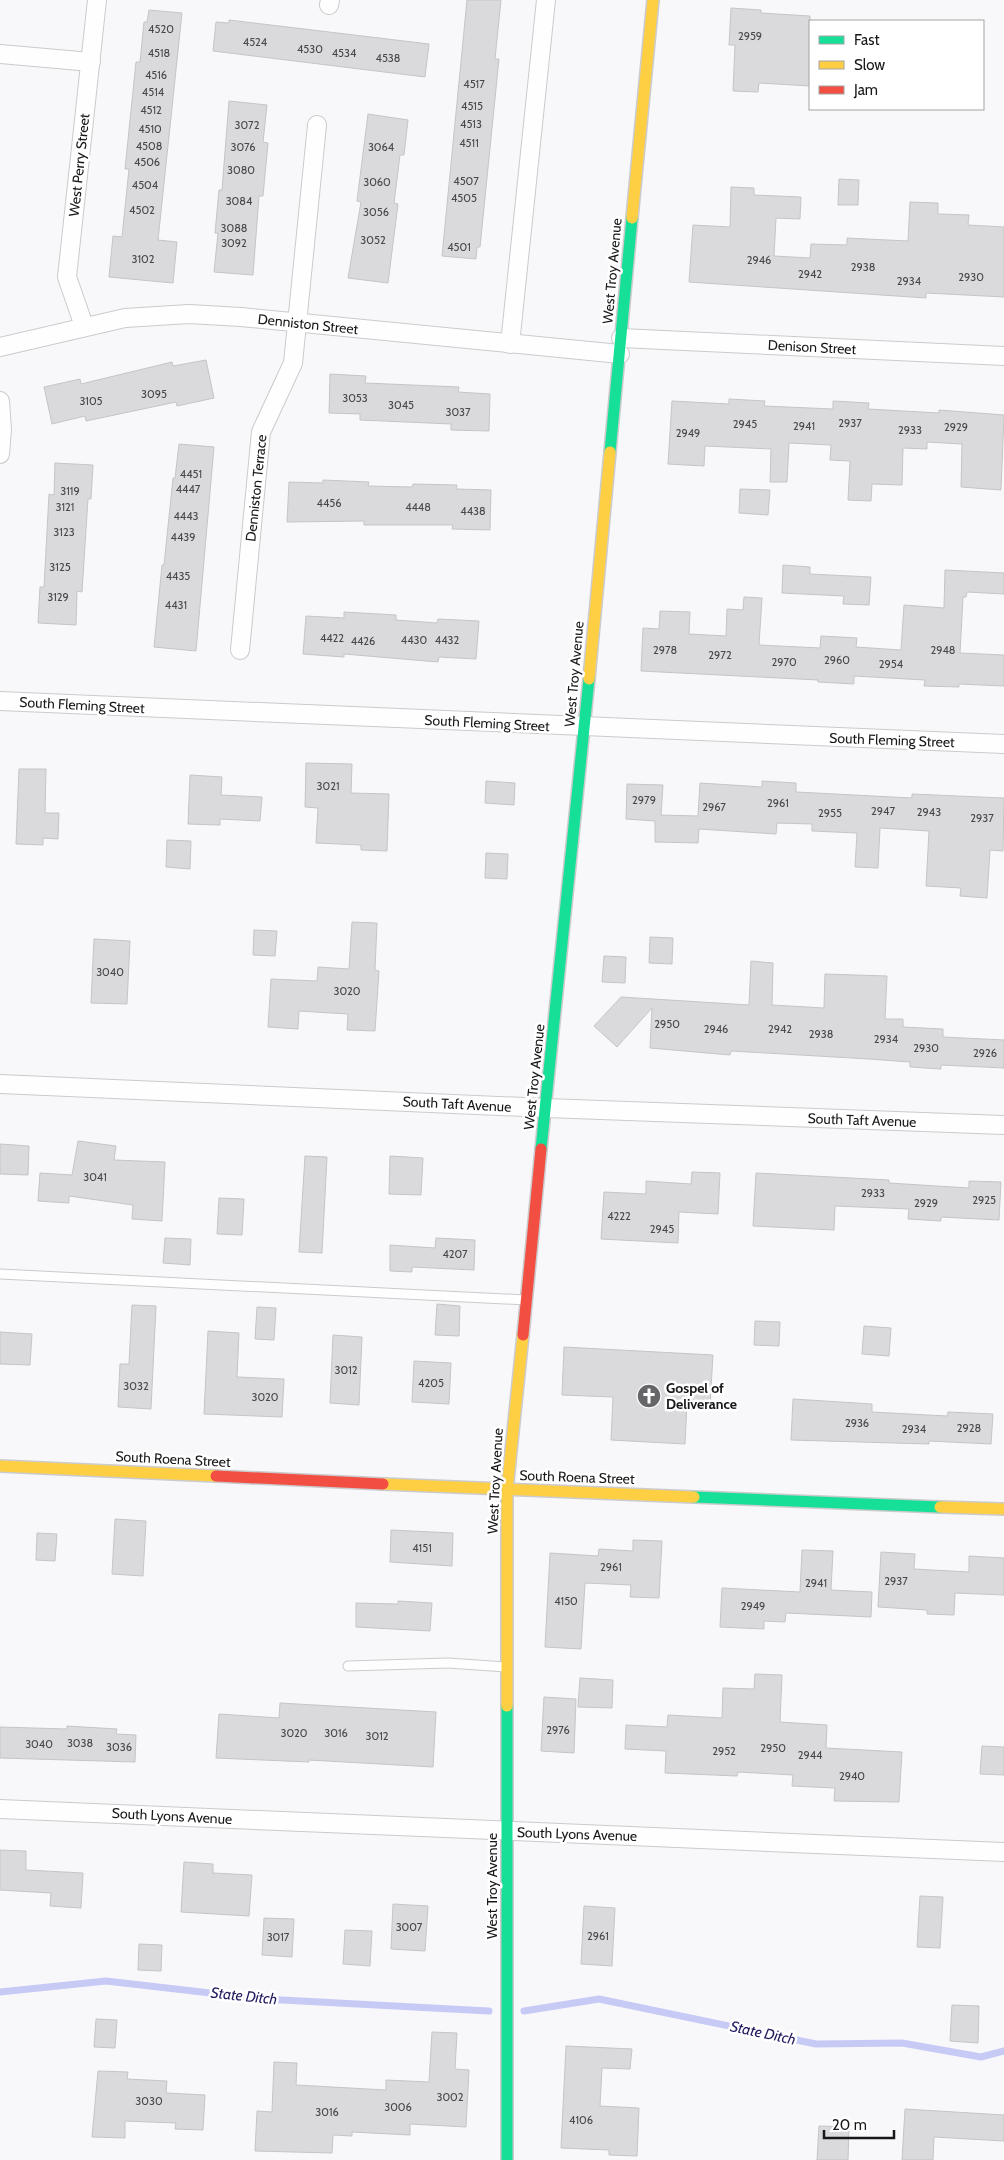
<svg xmlns="http://www.w3.org/2000/svg" width="1004" height="2160" viewBox="0 0 1004 2160" font-family="Cabin,sans-serif">
	<rect width="100%" height="100%" fill="#f8f8fb"/>
	<g fill="none" stroke-linecap="round" stroke-linejoin="round">
		<g stroke="#c7caf5" stroke-width="7">
			<path d="M0 1992 106 1981 263 1999 489 2011"/>
			<path d="M524 2011 599 1999 816 2044 902 2043 981 2057 1004 2051"/>
		</g>
	</g>
	<g fill="#dadadc" stroke="#c5c5c7">
		<path d="M467 0H501L495 59H499L480 247H477L476 259 442 256Z"/>
		<path d="M731 8 761 10V13L810 16V86L759 83 758 92 733 91 735 45H729Z"/>
		<path d="M149 10 182 13 158 240 177 242 173 283 109 277 113 236 122 237 129 169H125L136 62H140L144 22H147Z"/>
		<path d="M229 20 429 44 425 77 213 51 216 22 229 23Z"/>
		<path d="M229 101 267 105 263 142 268 143 263 196H259L253 275 214 272 218 233H215L219 190H222Z"/>
		<path d="M368 114 408 120 404 155H400L394 203 398 204 388 283 348 278 361 202 357 201Z"/>
		<path d="M839 179 859 180 858 205H838Z"/>
		<path d="M731 187 754 188V195L801 197 800 219 776 218 774 256 810 258 811 244 847 245V238L908 241 910 202 938 203V214L969 215 968 225 1004 227V297L926 293V298L689 282 693 225 730 227Z"/>
		<path d="M206 360 214 398 177 406 176 402 86 421 85 416 52 424 44 387 80 379 81 384 172 362 173 366Z"/>
		<path d="M330 374 366 376 365 383 459 387 458 392 490 394 489 431 451 430V424L360 420V414L329 413Z"/>
		<path d="M729 399 765 401 764 406 833 409V401L869 403 868 409 939 413V410L1004 415 1001 490 961 487 962 444 927 442V449L903 448 902 485 872 484 871 501 848 500 850 461 830 460 831 445 789 443 787 482H770L771 449 705 446 704 466 668 464 672 401 729 404Z"/>
		<path d="M179 444 214 447 196 651 154 647 162 565H164L173 478H175Z"/>
		<path d="M55 463 93 465 91 499H88L82 592 77 591 76 625 38 623 40 587H44L49 494 54 495Z"/>
		<path d="M323 480 369 482 368 486 412 487 413 484 457 485 456 489 491 490 490 530 452 529 453 525H364V521L287 522 289 482 323 483Z"/>
		<path d="M740 489 770 490 768 515 739 513Z"/>
		<path d="M783 565 810 567V574L871 577 869 605 843 604 844 596 782 593Z"/>
		<path d="M945 570 1004 573V594L967 592 966 597H963L960 653 1004 655V686L959 684V687L924 686 925 680 854 676V684L818 682V680L641 671 643 628 659 629 660 611 690 612 689 634 726 636 727 609 743 610 744 597 762 598 759 645 820 648 821 636 857 638 856 647 901 650 904 605 944 608Z"/>
		<path d="M344 612 396 615V620L437 623 438 619 479 621 476 659 439 657 438 662 344 654V657L303 654 306 616 344 618Z"/>
		<path d="M306 763 352 764 351 793 389 794 387 851 361 850V845L316 843 318 808 305 807Z"/>
		<path d="M19 769H46L45 813H59L58 839 43 838V845L16 844Z"/>
		<path d="M190 775 222 777 221 795 262 797 260 821 220 819V825L188 824Z"/>
		<path d="M486 781 515 783 514 805 485 803Z"/>
		<path d="M762 781 796 783V792L912 798V794L1004 798 1003 851 990 850 987 898 960 896 961 888 926 886 929 831 880 828 878 868 855 867 857 833 812 831V824L777 823 776 834 699 829 698 843 655 842V821L626 819 627 784 663 785 661 815 698 816 700 783 762 787Z"/>
		<path d="M167 840 191 841 190 869 166 867Z"/>
		<path d="M486 853 508 854 507 879 485 878Z"/>
		<path d="M352 922 377 923 375 970 379 971 375 1031 347 1030 348 1014 299 1011 298 1029 268 1027 271 979 317 981 318 967 349 969Z"/>
		<path d="M254 930 277 931 275 956 253 955Z"/>
		<path d="M650 937 673 938 672 964 649 963Z"/>
		<path d="M94 939 130 941 127 1004 91 1003Z"/>
		<path d="M604 956 626 957 625 983 602 982Z"/>
		<path d="M751 961 773 963 772 1005 824 1008 825 974 887 976 885 1019H903V1027L943 1029V1037L1004 1040V1068L941 1065V1069L910 1067V1062L869 1059 731 1051 730 1055 650 1048 652 1008 617 1047 594 1026 621 997 749 1005Z"/>
		<path d="M78 1141 116 1146 114 1160 165 1162 162 1221 132 1219 133 1205 69 1196V1203L38 1201 40 1173 72 1175Z"/>
		<path d="M0 1144 29 1146 28 1175 0 1174Z"/>
		<path d="M305 1156 327 1157 322 1253 299 1252Z"/>
		<path d="M390 1156 423 1158 421 1195 389 1194Z"/>
		<path d="M692 1172 720 1173 718 1214 679 1212 678 1243 601 1239 604 1192 646 1194V1181L691 1184Z"/>
		<path d="M756 1173 889 1180V1183L969 1188V1181L1001 1182 999 1220 941 1217V1221L908 1219 909 1209 835 1206 834 1230 753 1226Z"/>
		<path d="M219 1198 244 1199 242 1235 217 1234Z"/>
		<path d="M165 1238 191 1239 190 1265 163 1263Z"/>
		<path d="M436 1238 475 1240 474 1270 412 1267V1272L390 1271V1245L435 1248Z"/>
		<path d="M437 1304 460 1306 459 1336 435 1335Z"/>
		<path d="M132 1305 156 1306 151 1409 118 1407 120 1364H129Z"/>
		<path d="M257 1307 276 1308 274 1340 255 1339Z"/>
		<path d="M755 1321 780 1322 779 1346 754 1345Z"/>
		<path d="M864 1326 891 1328 889 1356 862 1354Z"/>
		<path d="M208 1331 239 1333 237 1377 284 1379 282 1417 204 1414Z"/>
		<path d="M0 1332 32 1334 30 1365 0 1364Z"/>
		<path d="M333 1335 362 1337 359 1405 330 1403Z"/>
		<path d="M564 1347 713 1355 710 1404 687 1403 685 1444 611 1440 613 1397 562 1395Z"/>
		<path d="M414 1361 451 1363 449 1404 412 1402Z"/>
		<path d="M793 1399 872 1404V1412L947 1416 948 1412 993 1414 991 1444 929 1441V1444L791 1440Z"/>
		<path d="M115 1519 146 1521 143 1576 112 1574Z"/>
		<path d="M391 1530 453 1533 452 1566 390 1562Z"/>
		<path d="M37 1533 57 1534 55 1561 36 1560Z"/>
		<path d="M633 1540 662 1541 659 1598 630 1597 631 1585 585 1583 581 1649 545 1647 550 1553 598 1556 599 1549 633 1551Z"/>
		<path d="M802 1550 833 1551 831 1590 872 1592 871 1617 786 1613 785 1622 764 1621V1629L720 1627 722 1588 800 1592Z"/>
		<path d="M881 1552 915 1554 914 1569 969 1572V1556L1004 1558V1595L955 1593 954 1615 927 1614V1610L878 1607Z"/>
		<path d="M398 1601 432 1603 430 1631 356 1627V1603L398 1604Z"/>
		<path d="M755 1674 782 1675 780 1722 827 1725 826 1748 902 1752 899 1802 834 1801 835 1788 792 1786 793 1775 738 1772 737 1776 665 1773 666 1751 625 1749 626 1725 667 1727 668 1715 722 1718 723 1688 754 1689Z"/>
		<path d="M580 1678 613 1680 612 1708 578 1707Z"/>
		<path d="M544 1697 576 1699 574 1753 541 1751Z"/>
		<path d="M280 1703 436 1712 433 1767 309 1760V1762L216 1758 219 1714 279 1718Z"/>
		<path d="M67 1726 117 1729 116 1734 136 1735 135 1762 0 1758V1727L67 1729Z"/>
		<path d="M982 1746 1004 1747V1775L980 1774Z"/>
		<path d="M0 1850 26 1851V1870L83 1873 81 1908 50 1906 51 1893 0 1890Z"/>
		<path d="M184 1862 213 1864V1873L252 1875 249 1916 181 1912Z"/>
		<path d="M920 1896 943 1897 940 1948 917 1947Z"/>
		<path d="M393 1904 428 1906 425 1951 391 1949Z"/>
		<path d="M584 1906 615 1908 612 1966 581 1964Z"/>
		<path d="M264 1918 294 1919 292 1957 262 1955Z"/>
		<path d="M345 1930 372 1931 370 1966 343 1964Z"/>
		<path d="M139 1944 162 1945 161 1971 138 1970Z"/>
		<path d="M952 2005 979 2006 978 2043 950 2041Z"/>
		<path d="M96 2019 117 2020 115 2048 94 2047Z"/>
		<path d="M432 2032 457 2033 455 2069 469 2070 466 2127 410 2124V2135L352 2132V2136L333 2135 332 2153 255 2151 257 2111 272 2112 274 2062 297 2063 296 2085 386 2090V2080L429 2082Z"/>
		<path d="M566 2046 632 2049 630 2069 602 2068 600 2106 639 2108 637 2156 609 2155V2150L561 2148Z"/>
		<path d="M98 2071 128 2072 127 2079 167 2081 166 2093 205 2095 203 2130 175 2129 176 2123 125 2121V2138L92 2137Z"/>
		<path d="M905 2109 1004 2115V2141L934 2137 933 2160H902Z"/>
		<path d="M819 2126 849 2127 848 2160H817Z"/>
	</g>
	<g fill="none" stroke-linecap="round" stroke-linejoin="round">
		<g stroke="#cbcbcd" stroke-width="11">
			<g id="lane">
				<path d="M0 1274 526 1300"/>
				<path d="M348 1666 448 1663 506 1667"/>
			</g>
		</g>
		<g stroke="#cbcbcd" stroke-width="20">
			<g id="street">
				<path d="M329 5 330 0"/>
				<path d="M0 54 91 62"/>
				<path d="M84 326 67 277 97 0"/>
				<path d="M621 338 1004 356"/>
				<path d="M510 344 546 0"/>
				<path d="M0 347 125 318 189 314 241 317 620 354"/>
				<path d="M0 401 2 430 0 454"/>
				<path d="M240 650 261 432 293 363 317 125"/>
				<path d="M0 701 1004 744"/>
				<path d="M0 1084 546 1108 1004 1125"/>
				<path d="M0 1809 1004 1852"/>
			</g>
		</g>
		<g stroke="#cbcbcd" stroke-width="14">
			<g id="fast">
				<path d="M610 452 632 218"/>
				<path d="M541 1149 589 679"/>
				<path d="M694 1497 940 1507"/>
				<path d="M507 1706V2160"/>
			</g>
		</g>
		<g stroke="#cbcbcd" stroke-width="14">
			<g id="slow">
				<path d="M632 218 653 0"/>
				<path d="M589 679 610 452"/>
				<path d="M0 1466 216 1476"/>
				<path d="M383 1484 694 1497"/>
				<path d="M940 1507 1004 1509"/>
				<path d="M507 1706V1490L523 1335"/>
			</g>
		</g>
		<g stroke="#cbcbcd" stroke-width="14">
			<g id="jam">
				<path d="M523 1335 541 1149"/>
				<path d="M216 1476 383 1484"/>
			</g>
		</g>
		<use href="#lane" stroke="#fefefe" stroke-width="9"/>
		<use href="#street" stroke="#fefefe" stroke-width="18"/>
		<use href="#fast" stroke="#16e098" stroke-width="11"/>
		<use href="#slow" stroke="#ffcf43" stroke-width="11"/>
		<use href="#jam" stroke="#f24e42" stroke-width="11"/>
	</g>
	<defs>
		<g id="church-disc" transform="scale(1.25)"><circle r="9.5" fill="#666669" stroke="#fff"/><path d="M-1.2-6h2.4v3.5h3.3v2.4h-3.3V6h-2.4V-.1h-3.3v-2.4h3.3Z" fill="#fff"/></g>
	</defs>
	<g fill-rule="evenodd">
		<use href="#church-disc" x="649" y="1396"/>
	</g>
	<g text-anchor="middle" stroke-width="5" stroke-linejoin="round" paint-order="stroke">
		<g font-size="11" fill="#48484a">
			<text x="161" y="33">4520</text>
			<text x="750" y="40">2959</text>
			<text x="255" y="46">4524</text>
			<text x="310" y="53">4530</text>
			<text x="159" y="57">4518</text>
			<text x="344" y="57">4534</text>
			<text x="388" y="62">4538</text>
			<text x="156" y="79">4516</text>
			<text x="474" y="88">4517</text>
			<text x="153" y="96">4514</text>
			<text x="472" y="110">4515</text>
			<text x="151" y="114">4512</text>
			<text x="471" y="128">4513</text>
			<text x="247" y="129">3072</text>
			<text x="150" y="133">4510</text>
			<text x="469" y="147">4511</text>
			<text x="149" y="150">4508</text>
			<text x="243" y="151">3076</text>
			<text x="381" y="151">3064</text>
			<text x="147" y="166">4506</text>
			<text x="241" y="174">3080</text>
			<text x="466" y="185">4507</text>
			<text x="377" y="186">3060</text>
			<text x="145" y="189">4504</text>
			<text x="464" y="202">4505</text>
			<text x="239" y="205">3084</text>
			<text x="142" y="214">4502</text>
			<text x="376" y="216">3056</text>
			<text x="234" y="232">3088</text>
			<text x="373" y="244">3052</text>
			<text x="234" y="247">3092</text>
			<text x="459" y="251">4501</text>
			<text x="143" y="263">3102</text>
			<text x="759" y="264">2946</text>
			<text x="863" y="271">2938</text>
			<text x="810" y="278">2942</text>
			<text x="971" y="281">2930</text>
			<text x="909" y="285">2934</text>
			<text x="154" y="398">3095</text>
			<text x="355" y="402">3053</text>
			<text x="91" y="405">3105</text>
			<text x="401" y="409">3045</text>
			<text x="458" y="416">3037</text>
			<text x="850" y="427">2937</text>
			<text x="745" y="428">2945</text>
			<text x="804" y="430">2941</text>
			<text x="956" y="431">2929</text>
			<text x="910" y="434">2933</text>
			<text x="688" y="437">2949</text>
			<text x="191" y="478">4451</text>
			<text x="188" y="493">4447</text>
			<text x="70" y="495">3119</text>
			<text x="329" y="507">4456</text>
			<text x="65" y="511">3121</text>
			<text x="418" y="511">4448</text>
			<text x="473" y="515">4438</text>
			<text x="186" y="520">4443</text>
			<text x="64" y="536">3123</text>
			<text x="183" y="541">4439</text>
			<text x="60" y="571">3125</text>
			<text x="178" y="580">4435</text>
			<text x="58" y="601">3129</text>
			<text x="176" y="609">4431</text>
			<text x="332" y="642">4422</text>
			<text x="414" y="644">4430</text>
			<text x="447" y="644">4432</text>
			<text x="363" y="645">4426</text>
			<text x="665" y="654">2978</text>
			<text x="943" y="654">2948</text>
			<text x="720" y="659">2972</text>
			<text x="837" y="664">2960</text>
			<text x="784" y="666">2970</text>
			<text x="891" y="668">2954</text>
			<text x="328" y="790">3021</text>
			<text x="644" y="804">2979</text>
			<text x="778" y="807">2961</text>
			<text x="714" y="811">2967</text>
			<text x="883" y="815">2947</text>
			<text x="929" y="816">2943</text>
			<text x="830" y="817">2955</text>
			<text x="982" y="822">2937</text>
			<text x="110" y="976">3040</text>
			<text x="347" y="995">3020</text>
			<text x="667" y="1028">2950</text>
			<text x="716" y="1033">2946</text>
			<text x="780" y="1033">2942</text>
			<text x="821" y="1038">2938</text>
			<text x="886" y="1043">2934</text>
			<text x="926" y="1052">2930</text>
			<text x="985" y="1057">2926</text>
			<text x="95" y="1181">3041</text>
			<text x="873" y="1197">2933</text>
			<text x="984" y="1204">2925</text>
			<text x="926" y="1207">2929</text>
			<text x="619" y="1220">4222</text>
			<text x="662" y="1233">2945</text>
			<text x="455" y="1258">4207</text>
			<text x="346" y="1374">3012</text>
			<text x="431" y="1387">4205</text>
			<text x="136" y="1390">3032</text>
			<text x="265" y="1401">3020</text>
			<text x="857" y="1427">2936</text>
			<text x="969" y="1432">2928</text>
			<text x="914" y="1433">2934</text>
			<text x="422" y="1552">4151</text>
			<text x="611" y="1571">2961</text>
			<text x="896" y="1585">2937</text>
			<text x="816" y="1587">2941</text>
			<text x="566" y="1605">4150</text>
			<text x="753" y="1610">2949</text>
			<text x="558" y="1734">2976</text>
			<text x="294" y="1737">3020</text>
			<text x="336" y="1737">3016</text>
			<text x="377" y="1740">3012</text>
			<text x="80" y="1747">3038</text>
			<text x="39" y="1748">3040</text>
			<text x="119" y="1751">3036</text>
			<text x="773" y="1752">2950</text>
			<text x="724" y="1755">2952</text>
			<text x="810" y="1759">2944</text>
			<text x="852" y="1780">2940</text>
			<text x="409" y="1931">3007</text>
			<text x="598" y="1940">2961</text>
			<text x="278" y="1941">3017</text>
			<text x="450" y="2101">3002</text>
			<text x="149" y="2105">3030</text>
			<text x="398" y="2111">3006</text>
			<text x="327" y="2116">3016</text>
			<text x="581" y="2124">4106</text>
		</g>
		<g font-size="14" fill="#18181a" stroke="#fff">
			<text transform="translate(79 165) rotate(-84)" y="5">West Perry Street</text>
			<text transform="translate(612 271) rotate(-85)" y="5">West Troy Avenue</text>
			<text transform="translate(308 324) rotate(6)" y="5">Denniston Street</text>
			<text transform="translate(812 347) rotate(3)" y="5">Denison Street</text>
			<text transform="translate(256 488) rotate(-84)" y="5">Denniston Terrace</text>
			<text transform="translate(574 674) rotate(-85)" y="5">West Troy Avenue</text>
			<text transform="translate(82 705) rotate(3)" y="5">South Fleming Street</text>
			<text transform="translate(487 723) rotate(3)" y="5">South Fleming Street</text>
			<text transform="translate(892 740) rotate(2)" y="5">South Fleming Street</text>
			<text transform="translate(534 1077) rotate(-84)" y="5">West Troy Avenue</text>
			<text transform="translate(457 1104) rotate(3)" y="5">South Taft Avenue</text>
			<text transform="translate(862 1120) rotate(2)" y="5">South Taft Avenue</text>
			<text transform="translate(173 1459) rotate(3)" y="5">South Roena Street</text>
			<text transform="translate(577 1477) rotate(2)" y="5">South Roena Street</text>
			<text transform="translate(495 1481) rotate(-87)" y="5">West Troy Avenue</text>
			<text transform="translate(172 1816) rotate(3)" y="5">South Lyons Avenue</text>
			<text transform="translate(577 1834) rotate(2)" y="5">South Lyons Avenue</text>
			<text transform="translate(492 1886) rotate(-90)" y="5">West Troy Avenue</text>
		</g>
		<g font-size="14" font-weight="bold" fill="#18181a" stroke="#fff" text-anchor="start">
			<text x="666" y="1393">Gospel of<tspan x="666" dy="16">Deliverance</tspan></text>
		</g>
		<g font-size="15" font-style="italic" fill="#221b5f" stroke="#fff">
			<text transform="translate(244 1996) rotate(6)" y="5">State Ditch</text>
			<text transform="translate(763 2033) rotate(12)" y="5">State Ditch</text>
		</g>
	</g>
	<rect x="809" y="20" width="175" height="90" fill="#ffffff" stroke="#a3a3a3"/>
	<rect x="819" y="36" width="25" height="8" fill="#16e098" stroke="#a3a3a3"/>
	<text x="854" y="45" font-size="15" fill="#18181a">Fast</text>
	<rect x="819" y="61" width="25" height="8" fill="#ffcf43" stroke="#a3a3a3"/>
	<text x="854" y="70" font-size="15" fill="#18181a">Slow</text>
	<rect x="819" y="86" width="25" height="8" fill="#f24e42" stroke="#a3a3a3"/>
	<text x="854" y="95" font-size="15" fill="#18181a">Jam</text>
	<path d="M824 2130v8h70v-8" fill="none" stroke="#18181a" stroke-width="2.5"/>
	<text x="832" y="2130" font-size="15" fill="#18181a" stroke="#ffffff" stroke-width="4" paint-order="stroke">20 m</text>
</svg>
